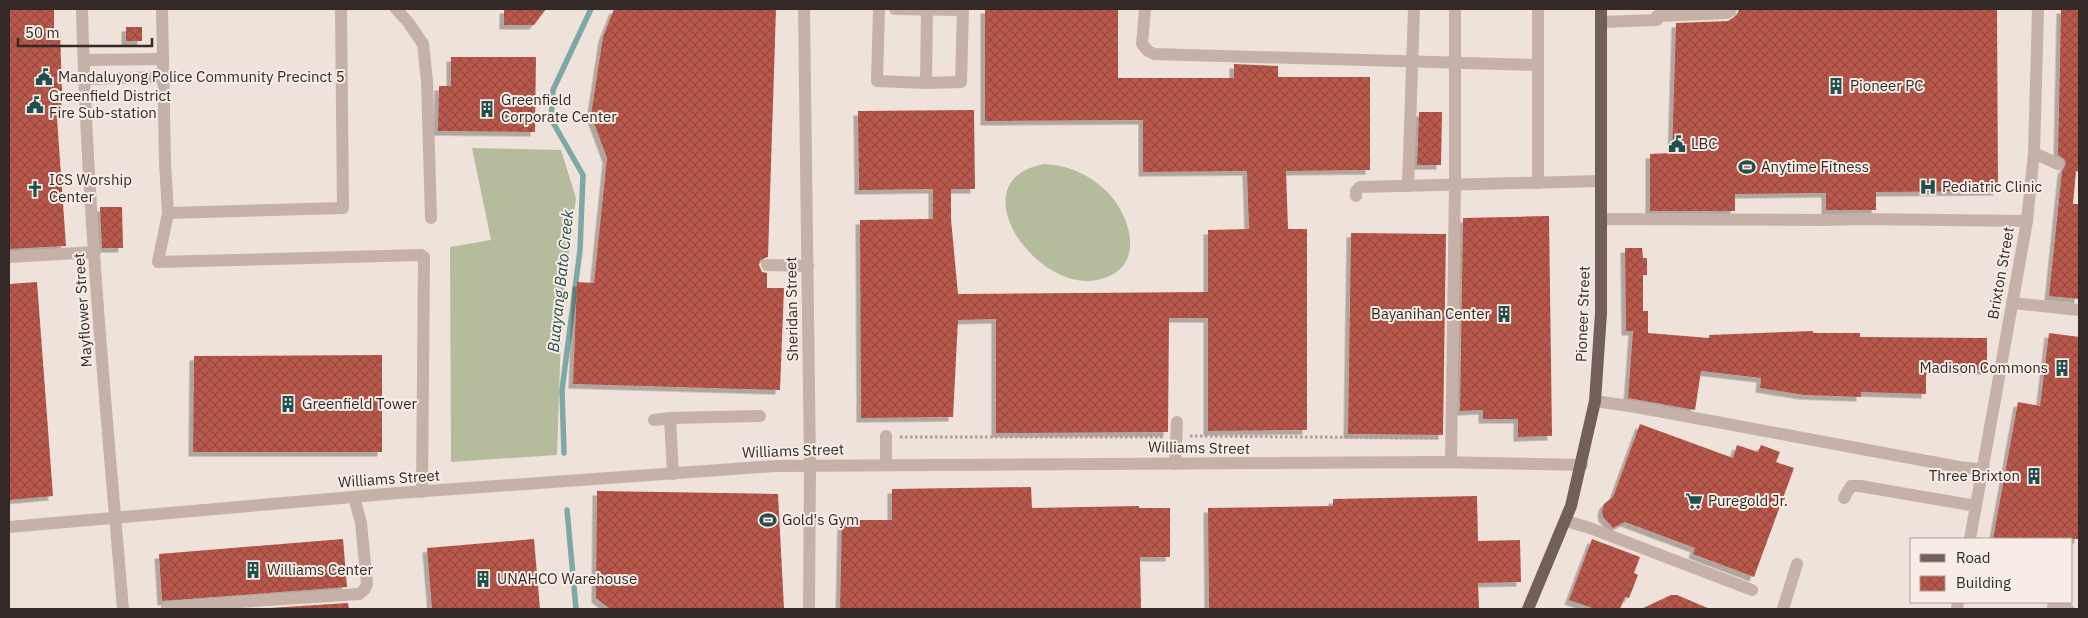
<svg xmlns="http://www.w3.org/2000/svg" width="2088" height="618" viewBox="0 0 2088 618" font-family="'IBM Plex Sans',sans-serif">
	<defs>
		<pattern id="building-cross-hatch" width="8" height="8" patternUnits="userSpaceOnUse" patternTransform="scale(1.25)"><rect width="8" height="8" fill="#ba594c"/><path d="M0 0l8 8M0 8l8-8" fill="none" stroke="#984a3f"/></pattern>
		<filter id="shadow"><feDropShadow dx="-4.5" dy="4.5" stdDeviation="0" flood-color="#0004"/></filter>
	</defs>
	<rect width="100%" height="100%" fill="#efe2da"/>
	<g fill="#b5bc9b">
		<path d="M472 148 561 150 576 198 562 305 557 455 451 462 450 247 491 240Z"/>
		<path d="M1044 164C1066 165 1086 173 1103 188 1131 212 1149 270 1097 280 1034 292 958 180 1044 164Z"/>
	</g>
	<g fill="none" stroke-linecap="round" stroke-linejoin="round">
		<g stroke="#7ca9a5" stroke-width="5.5">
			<path d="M564 453 562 390 580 250 583 175 551 119 553 90 591 9"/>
			<path d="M567 510 576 609"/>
		</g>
	</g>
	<g fill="url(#building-cross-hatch)" filter="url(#shadow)">
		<path d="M9 9H54V31H60L62 91 61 118H57L66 246 9 249 10 81H9Z"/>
		<path d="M504 9H546L534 25H504Z"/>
		<path d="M614 9H776L768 257 760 260 759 265 762 272 767 273V288H784L780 390 573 384 577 282 594 283 607 158 591 115 603 37Z"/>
		<path d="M985 9H1118V78H1234V64L1278 66V77H1370V170L1286 171 1288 229H1307V430L1208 431V318H1169L1168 432 996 433V319L958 320 953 417 861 418 860 220 933 219V189L859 190 858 111 974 110 975 189H951V219L958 294 1208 292V230L1249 229 1247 171 1143 172V120L985 121Z"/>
		<path d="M1739 9H1997L1998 191 1876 192V210H1826V193L1735 194V211H1650V154L1672 153 1676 23 1728 21 1737 15Z"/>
		<path d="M2061 9H2079V172L2076 171 2073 204H2079V299L2049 296 2062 171 2066 164 2064 159 2058 155Z"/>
		<rect x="126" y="27" width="16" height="14"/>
		<path d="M451 57H536L535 132 438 131 439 86H451Z"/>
		<path d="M1419 112H1442L1441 165H1417Z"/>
		<path d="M100 207H122L123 248H102Z"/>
		<path d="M1549 216 1552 436 1518 437V419H1483V410L1460 411 1463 218Z"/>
		<path d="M1351 233 1446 234 1443 435 1348 434Z"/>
		<path d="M1625 248H1642L1643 258H1647V275H1643V311H1648V333L1709 338V335L1813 331V333H1860V337L1987 338V370H1926V394L1861 392V397L1804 395 1760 388 1761 378 1701 371 1695 410 1628 398 1633 331H1626Z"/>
		<path d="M37 282 53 496 9 500V284Z"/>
		<path d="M2049 333 2079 337V539H1993L2018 402 2040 406Z"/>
		<path d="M382 355V452H193L194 356Z"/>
		<path d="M1640 424 1733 458 1737 445 1758 452 1761 445 1780 452 1776 462 1794 468 1754 577 1693 554 1695 548 1625 522 1613 528 1603 517 1602 510 1604 504 1613 497Z"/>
		<path d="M1031 487 1032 508 1139 506V508H1170V557H1140L1141 609H840L842 520H892V489Z"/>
		<path d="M597 491 778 494 784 609H610L596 598Z"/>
		<path d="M1477 496 1478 541 1520 540 1521 582 1478 583 1479 609H1209L1208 508 1333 506V499Z"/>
		<path d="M343 539 347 587 162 601 159 554Z"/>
		<path d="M534 539 540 609H432L427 548Z"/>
		<path d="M1592 539 1640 557 1634 573 1638 575 1629 598 1625 597 1620 609H1595L1569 600Z"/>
		<path d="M1671 595H1677L1710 609H1641Z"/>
		<path d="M348 603 349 609H254Z"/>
	</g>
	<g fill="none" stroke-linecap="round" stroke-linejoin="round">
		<g stroke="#b19b92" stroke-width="3" stroke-dasharray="2.5 2.5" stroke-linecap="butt">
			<path d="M1190 436 1438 438"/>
			<path d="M900 437H1163"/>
		</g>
		<g stroke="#c5b1a7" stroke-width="12">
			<path d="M82 9C87 209 106 409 123 609"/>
			<path d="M162 9 165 163 168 213 158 262 421 255 424 257 422 492"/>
			<path d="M396 9 408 22 423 44 427 81 431 218"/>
			<path d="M804 9 810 466 809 609"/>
			<path d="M879 9 877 81 926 83 961 82 963 10 895 9"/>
			<path d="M1145 9 1142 44 1148 51 1154 54 1538 65"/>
			<path d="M1538 9V183"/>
			<path d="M1657 16 1727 13 1731 9"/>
			<path d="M1601 22 1657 20"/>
			<path d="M84 60 163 59"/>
			<path d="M84 79 164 77"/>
			<path d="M926 83 927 9"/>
			<path d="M2034 153 2058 164"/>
			<path d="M1408 186 1414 9"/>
			<path d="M1356 196V191L1360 187 1601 181"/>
			<path d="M168 213 343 208 341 9"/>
			<path d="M1601 219 1825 220 1861 219 2027 221"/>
			<path d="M9 257 95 252"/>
			<path d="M767 265 808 266"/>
			<path d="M2012 303 2079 310"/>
			<path d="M1595 401 1636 407 1959 467 1984 470"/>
			<path d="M670 418 760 416"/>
			<path d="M654 420 670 418 673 474"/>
			<path d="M1451 462 1455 185V9"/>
			<path d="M886 464V436"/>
			<path d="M1175 464 1177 422"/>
			<path d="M1844 498 1851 486H1860L1976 506"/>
			<path d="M1566 521 1590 528 1752 590"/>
			<path d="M9 527 398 493 776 466 1436 462 1582 465"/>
			<path d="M1970 539 2027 221 2034 153 2038 9"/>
			<path d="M2053 606 2068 609"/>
			<path d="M167 607 359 594 364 590 367 584 361 523 354 497"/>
			<path d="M1783 609 1797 564"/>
			<path d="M1957 609 1958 602"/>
		</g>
		<path stroke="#735f59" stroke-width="12" d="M1528 609 1571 506 1595 401 1601 313V9"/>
	</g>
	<defs>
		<g id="civic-bare" transform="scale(1.35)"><path d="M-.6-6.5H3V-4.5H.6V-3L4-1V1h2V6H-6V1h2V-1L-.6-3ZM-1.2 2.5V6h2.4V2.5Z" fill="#20504d" stroke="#f7ede6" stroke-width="2.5" paint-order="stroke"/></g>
		<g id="building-bare" transform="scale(1.35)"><path d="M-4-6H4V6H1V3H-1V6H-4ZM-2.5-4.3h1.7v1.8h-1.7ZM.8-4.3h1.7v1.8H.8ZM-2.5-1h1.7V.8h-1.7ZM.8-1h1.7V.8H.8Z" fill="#20504d" stroke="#f7ede6" stroke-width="2.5" paint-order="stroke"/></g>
		<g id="stadium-bare" transform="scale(1.35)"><path d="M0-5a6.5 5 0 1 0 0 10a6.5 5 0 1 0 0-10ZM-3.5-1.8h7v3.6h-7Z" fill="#20504d" stroke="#f7ede6" stroke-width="2.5" paint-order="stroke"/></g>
		<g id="hospital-bare" transform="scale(1.35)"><path d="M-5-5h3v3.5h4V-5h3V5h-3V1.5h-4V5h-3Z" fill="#20504d" stroke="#f7ede6" stroke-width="2.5" paint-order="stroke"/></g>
		<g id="church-bare" transform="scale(1.35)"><path d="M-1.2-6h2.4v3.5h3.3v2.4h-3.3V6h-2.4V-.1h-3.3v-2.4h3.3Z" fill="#20504d" stroke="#f7ede6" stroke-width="2.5" paint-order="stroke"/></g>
		<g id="supermarket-bare" transform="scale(1.35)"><path d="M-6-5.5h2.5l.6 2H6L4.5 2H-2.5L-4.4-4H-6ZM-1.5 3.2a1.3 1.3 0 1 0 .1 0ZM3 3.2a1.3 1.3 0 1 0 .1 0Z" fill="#20504d" stroke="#f7ede6" stroke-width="2.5" paint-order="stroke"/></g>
	</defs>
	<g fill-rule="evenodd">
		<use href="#civic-bare" x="44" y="77"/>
		<use href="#building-bare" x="1836" y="86"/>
		<use href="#civic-bare" x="35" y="105"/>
		<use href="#building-bare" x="487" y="109"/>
		<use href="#civic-bare" x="1677" y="144"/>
		<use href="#stadium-bare" x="1747" y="167"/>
		<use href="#hospital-bare" x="1928" y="187"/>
		<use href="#church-bare" x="35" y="189"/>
		<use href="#building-bare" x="1504" y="314"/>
		<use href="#building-bare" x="2062" y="368"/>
		<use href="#building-bare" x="288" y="404"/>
		<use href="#building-bare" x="2034" y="476"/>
		<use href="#supermarket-bare" x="1694" y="501"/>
		<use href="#stadium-bare" x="768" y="520"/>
		<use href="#building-bare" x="253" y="570"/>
		<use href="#building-bare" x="483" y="579"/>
	</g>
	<g text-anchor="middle" stroke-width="4" stroke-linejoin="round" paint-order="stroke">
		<g font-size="15" fill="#332927" stroke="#f7ede6" text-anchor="start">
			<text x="58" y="82">Mandaluyong Police Community Precinct 5</text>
			<text x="1850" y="91">Pioneer PC</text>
			<text x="49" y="101">Greenfield District<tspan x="49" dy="17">Fire Sub-station</tspan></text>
			<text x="501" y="105">Greenfield<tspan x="501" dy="17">Corporate Center</tspan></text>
			<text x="1691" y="149">LBC</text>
			<text x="1761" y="172">Anytime Fitness</text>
			<text x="49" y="185">ICS Worship<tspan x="49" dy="17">Center</tspan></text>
			<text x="1942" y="192">Pediatric Clinic</text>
			<text x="1490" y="319" text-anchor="end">Bayanihan Center</text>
			<text x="2048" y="373" text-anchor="end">Madison Commons</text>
			<text x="302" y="409">Greenfield Tower</text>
			<text x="2020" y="481" text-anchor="end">Three Brixton</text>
			<text x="1708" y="506">Puregold Jr.</text>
			<text x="782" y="525">Gold's Gym</text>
			<text x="267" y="575">Williams Center</text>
			<text x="497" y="584">UNAHCO Warehouse</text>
		</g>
		<g font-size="15" fill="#332927" stroke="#f7ede6">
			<text transform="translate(2001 273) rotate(-80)" y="5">Brixton Street</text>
			<text transform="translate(792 309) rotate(-91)" y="5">Sheridan Street</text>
			<text transform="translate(83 310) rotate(-94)" y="5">Mayflower Street</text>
			<text transform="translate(1583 314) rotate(-88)" y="5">Pioneer Street</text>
			<text transform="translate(1199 448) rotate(1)" y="5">Williams Street</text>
			<text transform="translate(793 451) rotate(-2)" y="5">Williams Street</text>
			<text transform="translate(389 479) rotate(-4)" y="5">Williams Street</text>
		</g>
		<g font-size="16" font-style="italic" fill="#20504d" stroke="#f7ede6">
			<text transform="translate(560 281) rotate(-84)" y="6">Buayang Bato Creek</text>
		</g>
	</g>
	<rect width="2088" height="618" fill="none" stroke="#332927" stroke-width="20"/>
	<rect x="1910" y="538" width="162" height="65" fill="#f7ede6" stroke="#a99f9a"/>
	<rect x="1920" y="554" width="25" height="8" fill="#735f59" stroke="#a99f9a"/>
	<text x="1956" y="563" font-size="15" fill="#332927">Road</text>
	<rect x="1920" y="576" width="25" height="15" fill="url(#building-cross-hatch)" stroke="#a99f9a"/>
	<text x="1956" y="588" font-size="15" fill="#332927">Building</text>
	<path d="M18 38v8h134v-8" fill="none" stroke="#332927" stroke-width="2.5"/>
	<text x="25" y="38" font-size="15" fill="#332927" stroke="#f7ede6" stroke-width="4" paint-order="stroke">50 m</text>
</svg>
